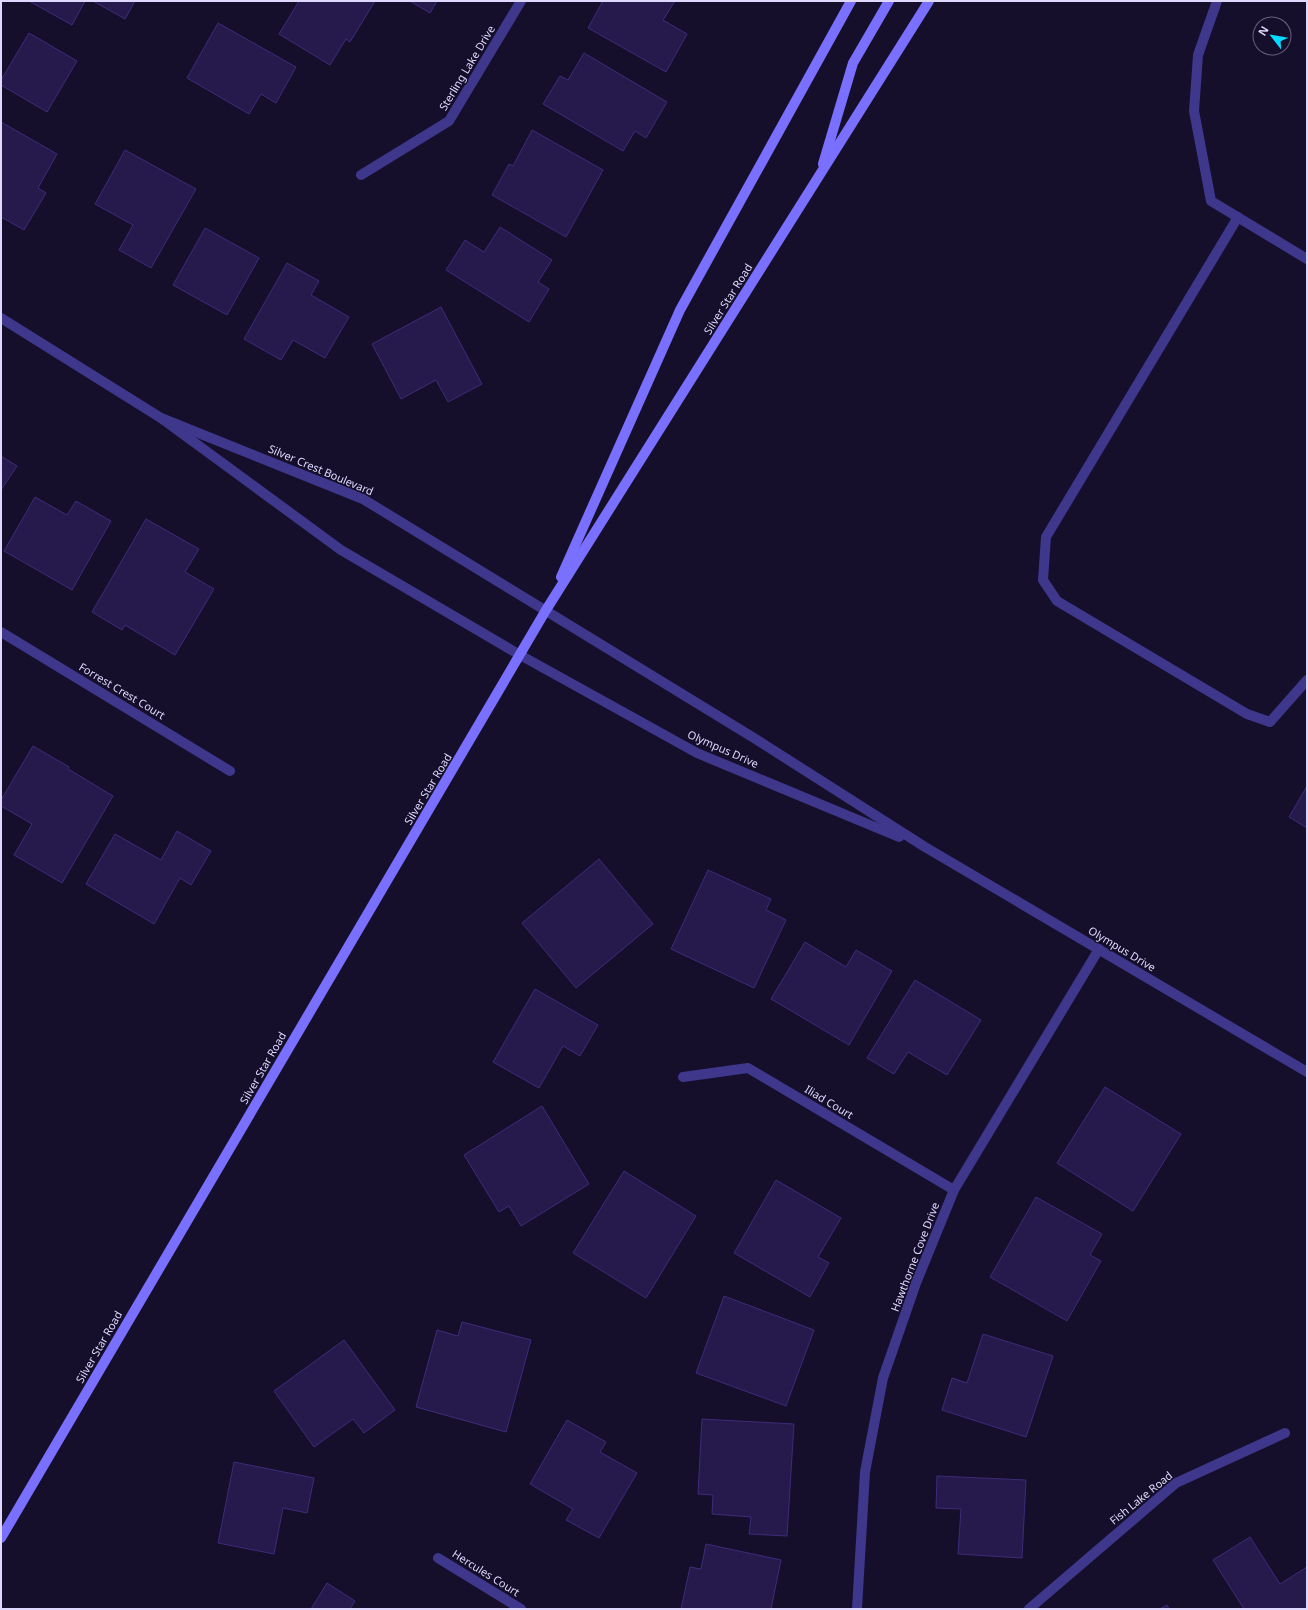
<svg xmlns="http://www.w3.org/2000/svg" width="1308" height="1610" viewBox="0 0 1308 1610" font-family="'Noto Sans',sans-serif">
	<rect width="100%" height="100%" fill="#150f2b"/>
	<g fill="#261a4d" stroke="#3e2b7a">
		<path d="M29 1H85L72 25Z"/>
		<path d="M93 1H135L125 19Z"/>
		<path d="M299 1H375L350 42 346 39 330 65 279 34Z"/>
		<path d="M410 1H437L430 13Z"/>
		<path d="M603 1H675L663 20 687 34 666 72 588 28Z"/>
		<path d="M218 23 296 67 276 103 261 94 249 114 187 78Z"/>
		<path d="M29 33 77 61 47 112 1 85V80Z"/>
		<path d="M584 53 667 102 646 138 635 131 623 151 543 104 560 76 568 80Z"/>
		<path d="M1 122 57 154 38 188 46 193 24 230 1 217Z"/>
		<path d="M532 130 603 170 566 237 492 195 509 164 513 166Z"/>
		<path d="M125 150 196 189 151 268 119 250 133 225 95 204Z"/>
		<path d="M500 227 552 260 538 282 549 289 529 322 446 270 465 240 484 252Z"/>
		<path d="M205 228 259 258 227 315 173 285Z"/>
		<path d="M287 263 319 281 311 295 349 317 325 358 293 340 281 360 244 339Z"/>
		<path d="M441 307 482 384 448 402 436 380 401 399 372 344Z"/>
		<path d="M1 456 17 466 1 490Z"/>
		<path d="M35 497 67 515 76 501 111 521 72 590 4 551Z"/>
		<path d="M146 519 199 549 185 572 214 589 175 655 125 625 122 630 92 612Z"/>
		<path d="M33 746 69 767 68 769 113 796 62 883 14 855 32 824 1 806V800Z"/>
		<path d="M1307 786V828L1289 817Z"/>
		<path d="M177 831 211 851 191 885 180 878 154 924 86 884 115 834 161 860Z"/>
		<path d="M599 859 653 924 576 988 522 923Z"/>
		<path d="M708 870 771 899 766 910 786 920 754 988 671 949Z"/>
		<path d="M805 942 846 967 856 950 892 971 849 1045 771 999Z"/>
		<path d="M915 980 981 1020 947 1075 908 1052 894 1074 867 1058Z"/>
		<path d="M535 989 598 1025 580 1056 563 1046 539 1088 493 1062Z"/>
		<path d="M1105 1087 1181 1134 1133 1211 1057 1163Z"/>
		<path d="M542 1106 589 1184 521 1226 509 1206 499 1212 464 1155Z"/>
		<path d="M624 1171 696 1216 646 1298 573 1253Z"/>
		<path d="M776 1180 841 1218 818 1257 829 1263 810 1297 734 1253Z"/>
		<path d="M1036 1197 1102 1234 1090 1255 1101 1261 1067 1321 990 1277Z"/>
		<path d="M724 1296 814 1330 786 1406 696 1373Z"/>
		<path d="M462 1322 531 1340 506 1432 416 1407 437 1330 458 1336Z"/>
		<path d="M983 1334 1053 1356 1026 1437 942 1410 952 1378 967 1383Z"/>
		<path d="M344 1340 395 1410 364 1433 353 1419 314 1447 274 1391Z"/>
		<path d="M702 1419 794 1424 787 1536 749 1534 751 1517 712 1514 713 1495 698 1494Z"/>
		<path d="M567 1420 606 1442 600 1452 637 1473 599 1538 566 1520 573 1509 530 1484Z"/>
		<path d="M234 1462 314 1478 307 1513 283 1508 274 1554 218 1543Z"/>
		<path d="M937 1476 1026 1480 1022 1558 958 1554 961 1509 936 1508Z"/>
		<path d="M1250 1537 1280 1584 1307 1567V1609H1244L1213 1560Z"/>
		<path d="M706 1544 781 1560 771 1609H681L690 1567 701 1569Z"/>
		<path d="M327 1583 355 1601 350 1609H311Z"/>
		<path d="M1167 1605 1169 1609H1160Z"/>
	</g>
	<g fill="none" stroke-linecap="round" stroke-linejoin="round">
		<g stroke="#3e378c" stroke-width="10">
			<path d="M1217 1 1198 55 1194 111 1211 201 1307 259"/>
			<path d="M1238 217 1046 537 1043 580 1057 601 1247 714 1270 722 1307 680"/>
		</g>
		<g stroke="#3e378c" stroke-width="10">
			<path d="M361 175 449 121 521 1"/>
			<path d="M1 318 161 418 341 550 520 655 697 753 899 837"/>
			<path d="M161 418 363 499 754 738 925 847 1307 1072"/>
			<path d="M1 632 230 771"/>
			<path d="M683 1077 748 1068 954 1190"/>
			<path d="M438 1558 521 1609"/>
			<path d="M857 1609 865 1472 883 1378 916 1283 954 1190 1099 949"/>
			<path d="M1029 1609 1176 1483 1285 1433"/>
		</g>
		<g stroke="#7a70ff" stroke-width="10">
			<path d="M823 164 853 63 889 1"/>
			<path d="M561 577 680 310 851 1"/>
			<path d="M1 1538 546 610 929 1"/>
		</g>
	</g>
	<g text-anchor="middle" stroke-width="3" stroke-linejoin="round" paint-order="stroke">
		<g font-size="11" fill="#dfd9ff" stroke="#150f2b">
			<text transform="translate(467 68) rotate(-59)" y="4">Sterling Lake Drive</text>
			<text transform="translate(728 299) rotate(-58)" y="4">Silver Star Road</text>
			<text transform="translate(321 470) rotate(23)" y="4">Silver Crest Boulevard</text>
			<text transform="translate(122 691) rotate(31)" y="4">Forrest Crest Court</text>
			<text transform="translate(723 749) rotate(24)" y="4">Olympus Drive</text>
			<text transform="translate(428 789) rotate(-59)" y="4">Silver Star Road</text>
			<text transform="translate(1122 949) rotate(31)" y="4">Olympus Drive</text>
			<text transform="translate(263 1068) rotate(-60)" y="4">Silver Star Road</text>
			<text transform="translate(829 1102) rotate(31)" y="4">Iliad Court</text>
			<text transform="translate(915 1257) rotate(-69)" y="4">Hawthorne Cove Drive</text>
			<text transform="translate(99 1347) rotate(-60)" y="4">Silver Star Road</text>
			<text transform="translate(1141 1498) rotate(-39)" y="4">Fish Lake Road</text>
			<text transform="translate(486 1573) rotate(32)" y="4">Hercules Court</text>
		</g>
	</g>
	<rect width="1308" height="1610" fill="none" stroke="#dfd9ff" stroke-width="4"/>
	<g transform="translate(1272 36) rotate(301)"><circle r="19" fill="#150f2b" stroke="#666080"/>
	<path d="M0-3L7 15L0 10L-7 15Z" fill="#05dbff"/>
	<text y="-6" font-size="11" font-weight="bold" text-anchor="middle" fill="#dfd9ff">N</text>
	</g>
</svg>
